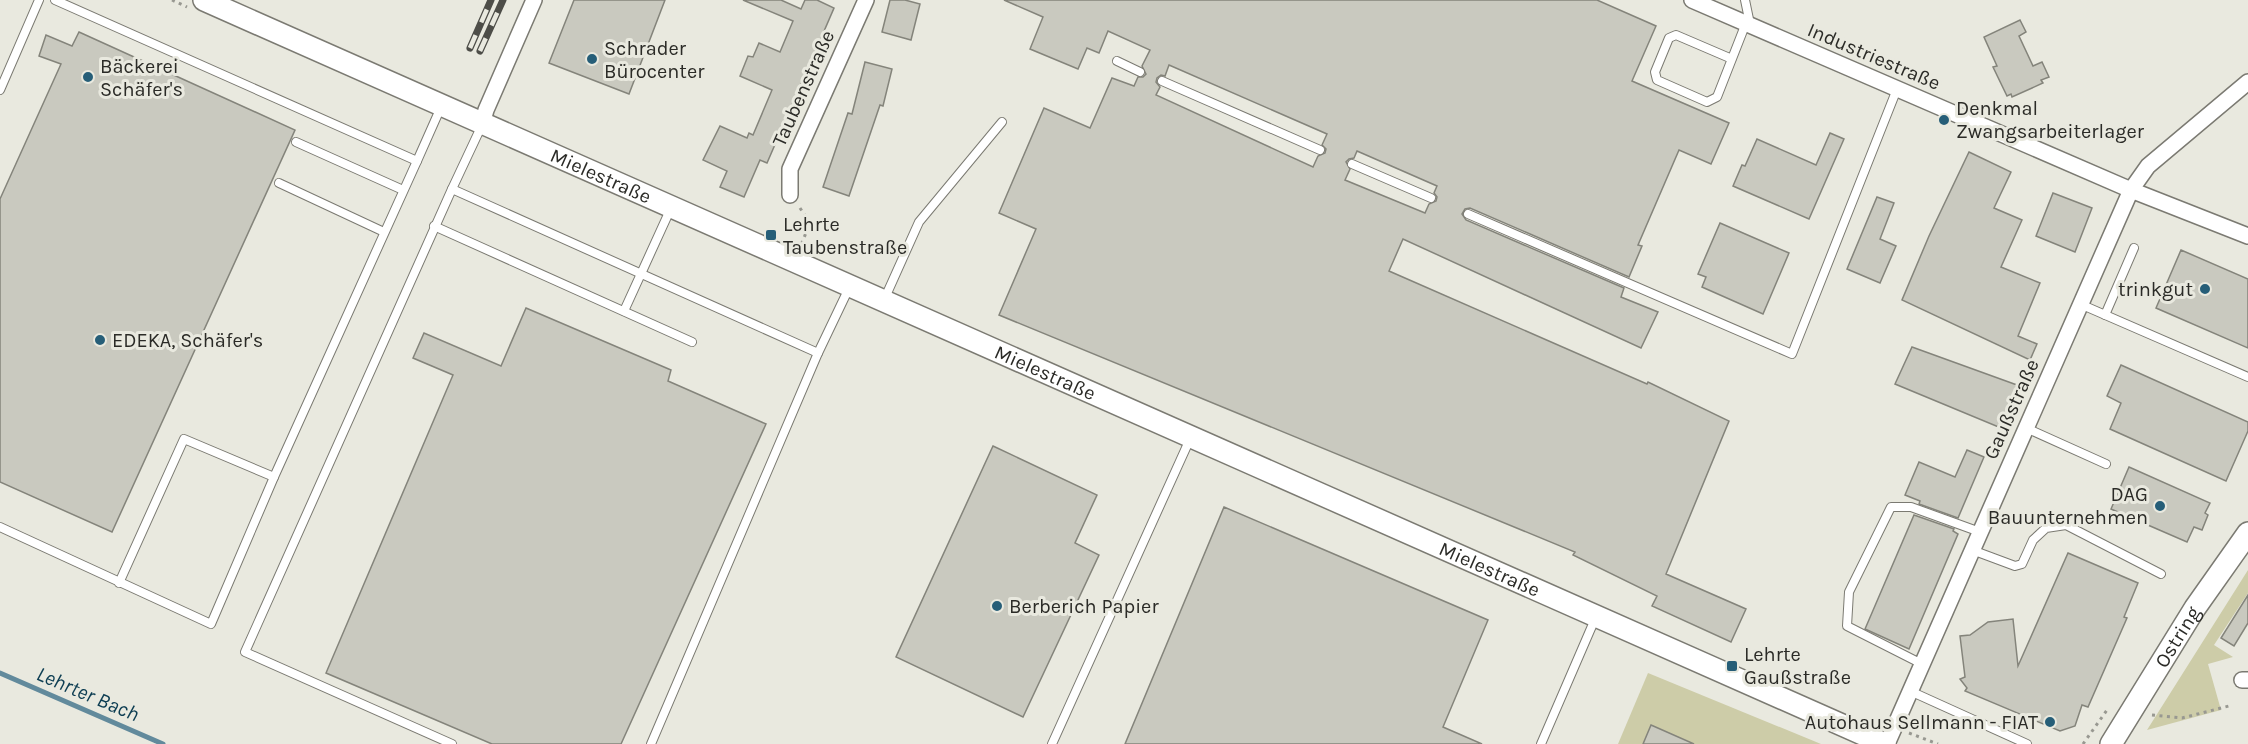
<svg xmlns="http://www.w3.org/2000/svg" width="2248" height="744" viewBox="0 0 2248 744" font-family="Karla,sans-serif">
	<rect width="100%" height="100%" fill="#e9e9df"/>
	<g fill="#cdcca8">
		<path d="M2248 570V593L2214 645 2233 657 2208 664 2221 710 2147 730Z"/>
		<path d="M1648 673 1821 744H1618Z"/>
	</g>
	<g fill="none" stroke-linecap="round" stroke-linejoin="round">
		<path stroke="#628a9c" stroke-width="5" d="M0 673 163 744"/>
	</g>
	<g fill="#c9c9bf" stroke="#84847b" stroke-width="1.5" fill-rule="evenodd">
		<path d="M574 0H665L629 94 549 63Z"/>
		<path d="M743 0H781L801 9 805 0H817L834 8 767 163 760 160 744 197 720 187 727 171 703 160 720 126 747 138 749 133 753 135 772 90 740 76 748 56 753 57 759 43 780 52 793 21Z"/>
		<path d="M890 0H905L920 4 911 40 882 32Z"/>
		<path d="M1004 0H1597L1656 26 1632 81 1729 123 1711 164 1679 150 1638 245 1642 246 1629 277 1470 208 1465 209 1462 214 1466 220 1624 288 1621 297 1658 312 1641 348 1403 239 1389 271 1647 384 1648 382 1729 421 1666 574 1746 609 1731 642 1652 606 1657 596 1573 555 1575 552 999 315 1036 229 999 213 1044 108 1090 128 1112 78 1134 86 1138 77H1143L1146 74 1142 66 1150 50 1108 31 1099 53 1087 48 1078 69 1030 49 1043 17ZM1169 65 1327 134 1322 145 1326 149 1325 153 1318 156 1313 167 1156 95 1160 87 1156 82 1157 78 1161 75 1165 76ZM1357 151 1437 186 1434 193 1437 197 1436 201 1429 204 1425 213 1345 180 1350 169 1346 162 1349 159 1354 158Z"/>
		<path d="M2020 20 2026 32 2019 36 2033 66 2042 62 2049 77 2041 80 2043 83 2012 97 2011 94 2007 96 1993 67 1997 66 1984 37Z"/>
		<path d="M79 32 295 130 112 532 0 482V199L61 64 39 56 46 35 72 46Z"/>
		<path d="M865 62 892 69 883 106 880 105 849 196 823 187 848 113 852 114Z"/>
		<path d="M1830 133 1844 139 1809 219 1733 186 1742 165 1745 166 1757 139 1816 165Z"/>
		<path d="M1969 152 2011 172 1994 208 2022 220 2001 267 2040 283 2018 336 2037 344 2030 360 1902 300 1929 236Z"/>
		<path d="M2053 193 2092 208 2075 252 2036 236Z"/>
		<path d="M1877 197 1894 203 1880 239 1896 246 1880 283 1847 269Z"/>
		<path d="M1720 223 1789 253 1763 314 1702 287 1706 277 1698 274Z"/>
		<path d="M2181 250 2248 279V348L2156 308Z"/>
		<path d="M526 308 671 370 668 381 766 424 621 744H492L326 673 453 375 413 358 424 333 501 366Z"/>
		<path d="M1912 347 2017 385 2001 428 1895 384Z"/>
		<path d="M2121 365 2248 422V431L2226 481 2110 429 2121 403 2107 396Z"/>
		<path d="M993 446 1097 495 1075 543 1099 555 1023 717 896 657Z"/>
		<path d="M1967 450 1984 457 1958 518 1919 504 1920 501 1905 495 1919 462 1955 477Z"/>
		<path d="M2129 467 2210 503 2205 513 2208 515 2202 530 2194 527 2187 542 2111 509Z"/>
		<path d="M1224 507 1488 620 1443 727 1482 744H1125Z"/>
		<path d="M1914 515 1954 529 1953 531 1958 534 1909 649 1865 629Z"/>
		<path d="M2068 553 2138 583 2124 617 2127 618 2088 707 2082 705 2075 726 2060 731 1965 691 1967 688 1960 679 1965 677 1960 636 1970 635 1988 622 2013 619 2018 666Z"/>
		<path d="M2248 595V623L2234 646 2221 638Z"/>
		<path d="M1651 725 1694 744H1643Z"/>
	</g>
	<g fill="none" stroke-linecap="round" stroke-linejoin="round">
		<g stroke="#7b7a72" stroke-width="10">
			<g id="lane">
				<path d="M55 0 417 161 441 107"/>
				<path d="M1745 0 1750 24"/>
				<path d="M1732 59 1676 35 1669 38 1655 72 1657 80 1707 102 1717 97 1746 23"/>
				<path d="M1117 61 1140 72"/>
				<path d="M1162 81 1320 150"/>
				<path d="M0 90 39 0"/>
				<path d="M482 125 452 189 818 353 850 286"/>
				<path d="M296 142 403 190"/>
				<path d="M1352 164 1431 198"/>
				<path d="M279 183 384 232"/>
				<path d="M1468 214 1792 354 1897 89"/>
				<path d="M434 226 692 342"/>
				<path d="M884 300 919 222 1002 122"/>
				<path d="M2080 304 2248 377"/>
				<path d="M624 311 671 208"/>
				<path d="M2105 315 2134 248"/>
				<path d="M2026 428 2106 464"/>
				<path d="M0 527 211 624 274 477 417 161"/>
				<path d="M1972 550 2015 566 2022 564 2033 540 2046 528 2066 525 2161 574"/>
				<path d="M119 583 184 439 274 477"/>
				<path d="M1922 664 1847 626 1849 592 1891 507H1911L1980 532"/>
				<path d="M1910 691 2027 744"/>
				<path d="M452 744 245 652 452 189"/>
				<path d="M651 744 818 353"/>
				<path d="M1052 744 1190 439"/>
				<path d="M1541 744 1595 619"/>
			</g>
		</g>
		<g stroke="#7b7a72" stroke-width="18">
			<g id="street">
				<path d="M1692 0 2131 190 2248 236"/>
				<path d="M482 124 486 110 534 0"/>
				<path d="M790 195V169L866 0"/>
				<path d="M2242 680H2248"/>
				<path d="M1887 744 2131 190 2148 166 2248 82"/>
			</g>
		</g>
		<g stroke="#7b7a72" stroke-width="24">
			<g id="secondary">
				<path id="s1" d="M204 0 1885 744"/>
				<path id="s2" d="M2111 744 2195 608 2248 533"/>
			</g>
		</g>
		<g stroke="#989891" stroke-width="3" stroke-dasharray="3 4.5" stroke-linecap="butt">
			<path d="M172 0 187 7"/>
			<path d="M800 208 810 223 801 245"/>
			<path d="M2152 715 2182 718 2229 706"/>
			<path d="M1909 733 1938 744"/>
			<path d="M2083 744 2107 710"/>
		</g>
		<use href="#lane" stroke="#fff" stroke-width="8"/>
		<use href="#street" stroke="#fff" stroke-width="15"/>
		<use href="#secondary" stroke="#fff" stroke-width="21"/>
		<g stroke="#4d4d48" stroke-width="7">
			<g id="rail">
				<path d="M470 48 491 0"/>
				<path d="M480 51 503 0"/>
			</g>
		</g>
		<use href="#rail" stroke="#e9e9df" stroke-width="4.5" stroke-dasharray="14" stroke-linecap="butt"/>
	</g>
	<g fill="#265e78" stroke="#e9e9df" stroke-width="2">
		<circle cx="592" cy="59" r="6"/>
		<circle cx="88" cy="77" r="6"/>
		<circle cx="1944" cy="120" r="6"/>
		<rect x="765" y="229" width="12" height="12" rx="3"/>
		<circle cx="2205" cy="289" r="6"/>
		<circle cx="100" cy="340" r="6"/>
		<circle cx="2160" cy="506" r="6"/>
		<circle cx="997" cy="606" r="6"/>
		<rect x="1726" y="660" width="12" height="12" rx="3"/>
		<circle cx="2050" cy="722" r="6"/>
	</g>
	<g text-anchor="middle" stroke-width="6" stroke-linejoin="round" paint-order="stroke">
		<g font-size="20" fill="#2b2b27" stroke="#e9e9df" text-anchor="start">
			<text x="604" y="55">Schrader<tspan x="604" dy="23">Bürocenter</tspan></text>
			<text x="100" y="73">Bäckerei<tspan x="100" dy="23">Schäfer's</tspan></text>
			<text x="1956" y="115">Denkmal<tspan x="1956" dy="23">Zwangsarbeiterlager</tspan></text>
			<text x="783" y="231">Lehrte<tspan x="783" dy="23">Taubenstraße</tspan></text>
			<text x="2193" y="296" text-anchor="end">trinkgut</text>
			<text x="112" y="347">EDEKA, Schäfer's</text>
			<text x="2148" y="501" text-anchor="end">DAG<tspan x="2148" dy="23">Bauunternehmen</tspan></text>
			<text x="1009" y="613">Berberich Papier</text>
			<text x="1744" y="661">Lehrte<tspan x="1744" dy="23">Gaußstraße</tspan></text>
			<text x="2038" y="729" text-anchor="end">Autohaus Sellmann - FIAT</text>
		</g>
		<g font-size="20" fill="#2b2b27" stroke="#e9e9df">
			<text transform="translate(1874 56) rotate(23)" y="7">Industriestraße</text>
			<text transform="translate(803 88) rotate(-66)" y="7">Taubenstraße</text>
			<text dy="7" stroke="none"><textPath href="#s1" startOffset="434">Mielestraße</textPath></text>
			<text dy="7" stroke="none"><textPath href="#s1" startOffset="920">Mielestraße</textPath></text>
			<text transform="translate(2011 409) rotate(-66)" y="7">Gaußstraße</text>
			<text dy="7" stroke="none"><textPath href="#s1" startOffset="1406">Mielestraße</textPath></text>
			<text dy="7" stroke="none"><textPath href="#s2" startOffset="126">Ostring</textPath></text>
		</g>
		<g font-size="21" font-style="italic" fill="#0d3d52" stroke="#e9e9df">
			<text transform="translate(88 694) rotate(23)" y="7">Lehrter Bach</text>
		</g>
	</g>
</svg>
